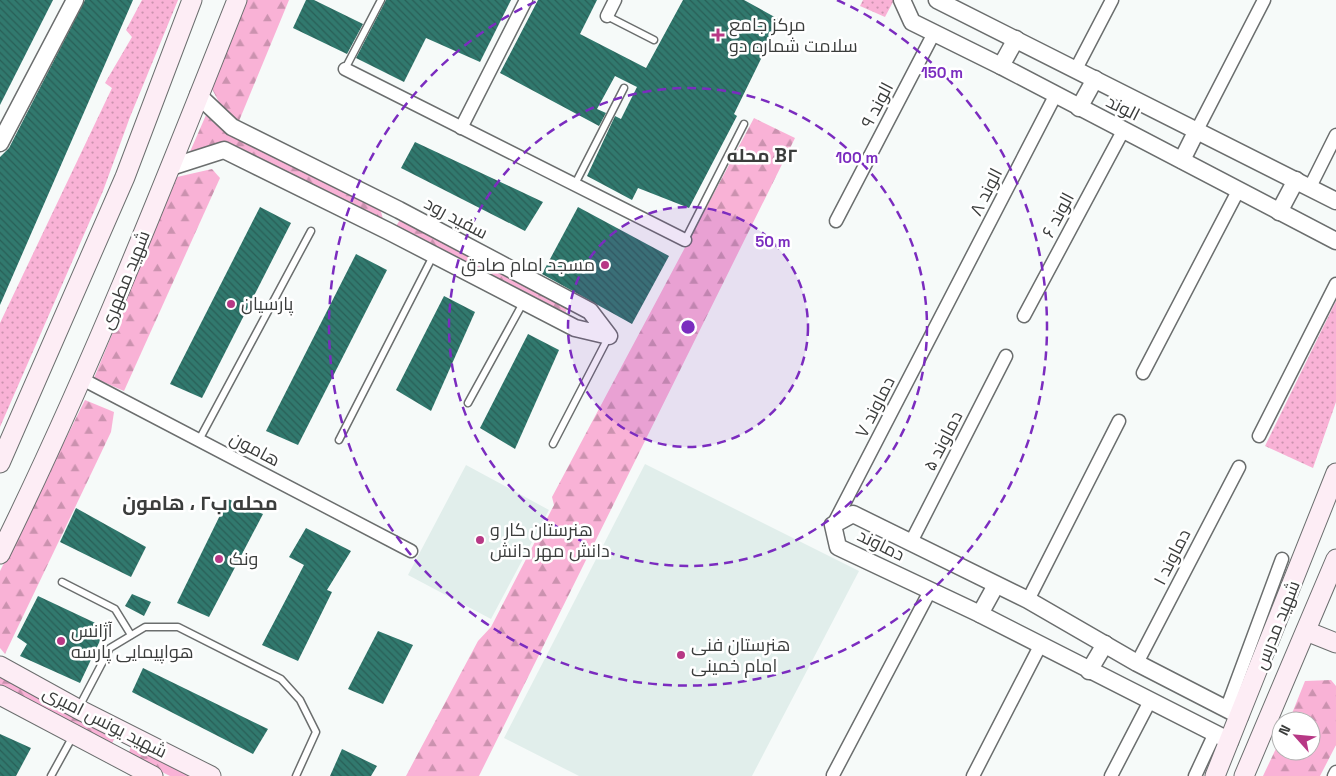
<svg xmlns="http://www.w3.org/2000/svg" width="1336" height="776" viewBox="0 0 1336 776" font-family="'Space Grotesk',Cairo,sans-serif">
	<defs>
		<pattern id="grass-dots" width="8" height="8" patternUnits="userSpaceOnUse" patternTransform="scale(1.25)"><rect width="8" height="8" fill="#f9b2d6"/><path d="M2 2h.1M6 6h.1" fill="none" stroke="#cb92af" stroke-width="1.8" stroke-linecap="round"/></pattern>
		<pattern id="forest-firs" width="22" height="20" patternUnits="userSpaceOnUse" patternTransform="scale(1.25)"><rect width="22" height="20" fill="#f9b2d6"/><path d="M5 1l3.5 6h-7zM16 11l3.5 6h-7z" fill="#cb92af"/></pattern>
		<pattern id="building-back-hatch" width="6" height="6" patternUnits="userSpaceOnUse" patternTransform="scale(1.25)"><rect width="6" height="6" fill="#31796e"/><path d="M-1 5l2 2M0 0l6 6M5-1l2 2" fill="none" stroke="#295f57"/></pattern>
	</defs>
	<rect width="100%" height="100%" fill="#f6faf9"/>
	<g fill="#e1eeeb">
		<path d="M645 464 859 571 752 776H579L504 738Z"/>
		<path d="M466 465 549 510 491 619 408 575Z"/>
	</g>
	<g fill="url(#grass-dots)">
		<path d="M142 0H178L130 117 103 191 0 427V323L112 88 105 83 132 37 126 30Z"/>
		<path d="M863 0H894L885 17 860 6Z"/>
		<path d="M1336 301V402L1313 468 1265 446Z"/>
	</g>
	<g fill="url(#forest-firs)">
		<path d="M245 0H289L239 121 222 108 211 87Z"/>
		<path d="M206 115 214 123 238 137 380 208 383 219 377 220 239 151 189 154Z"/>
		<path d="M754 118 795 138 479 776H406L478 641 491 627 554 505 552 497Z"/>
		<path d="M212 169 220 178 124 391 94 378 177 177Z"/>
		<path d="M401 218 568 307 564 316 395 228Z"/>
		<path d="M85 400 114 412 111 432 5 654 0 648V571Z"/>
		<path d="M0 676 115 737 111 746 0 689Z"/>
		<path d="M1331 680 1336 686V745L1320 776H1263L1281 738V751H1311V721H1289L1305 681Z"/>
		<path d="M132 744 195 776H170L128 755Z"/>
	</g>
	<g fill="url(#building-back-hatch)">
		<path d="M0 0H53L0 105Z"/>
		<path d="M85 0H133L0 305V157L9 148Z"/>
		<path d="M306 0H314L363 24 347 54 293 28Z"/>
		<path d="M386 0H511L480 62 426 38 404 82 356 58Z"/>
		<path d="M538 0H597L580 34 646 68 683 0H744L780 20 734 114 737 116 689 208 638 188 632 200 587 176 615 116 621 119 637 87 615 76 597 109 606 113 599 126 500 73Z"/>
		<path d="M415 142 543 202 525 231 401 168Z"/>
		<path d="M260 207 291 223 202 398 170 384Z"/>
		<path d="M578 207 669 256 632 324 542 274Z"/>
		<path d="M356 254 387 270 298 445 266 431Z"/>
		<path d="M444 296 475 312 431 411 396 390Z"/>
		<path d="M528 334 559 350 515 449 480 428Z"/>
		<path d="M228 499 263 514 209 617 177 603Z"/>
		<path d="M76 508 146 547 131 577 60 542Z"/>
		<path d="M306 528 351 551 327 590 332 592 298 661 262 645 304 565 289 557Z"/>
		<path d="M132 594 151 602 144 616 125 606Z"/>
		<path d="M38 596 106 628 80 683 20 656 27 644 17 637Z"/>
		<path d="M378 631 413 645 383 704 348 689Z"/>
		<path d="M143 668 268 729 253 754 132 692Z"/>
		<path d="M0 734 31 748 16 776H0Z"/>
		<path d="M342 749 377 766 371 776H330Z"/>
	</g>
	<g fill="none" stroke-linecap="round" stroke-linejoin="round">
		<g stroke="#6b6e6e" stroke-width="9">
			<g id="service">
				<path d="M607 16 654 40"/>
				<path d="M345 69 381 0"/>
				<path d="M575 184 624 88"/>
				<path d="M685 240 744 124"/>
				<path d="M468 403 523 303"/>
				<path d="M199 440 311 231"/>
				<path d="M339 440 433 256"/>
				<path d="M553 444 609 336"/>
				<path d="M62 582 115 609 131 635"/>
				<path d="M79 707 110 648 145 627H178L281 679 300 700 316 732 296 776"/>
				<path d="M51 776 73 736"/>
			</g>
		</g>
		<g stroke="#6b6e6e" stroke-width="15">
			<g id="minor">
				<path d="M607 16 615 0"/>
				<path d="M345 69 685 240"/>
				<path d="M1076 69 1112 0"/>
				<path d="M461 128 526 0"/>
				<path d="M1196 132 1264 0"/>
				<path d="M1310 187 1336 135"/>
				<path d="M836 221 934 33"/>
				<path d="M1024 316 1123 131"/>
				<path d="M1143 373 1238 191"/>
				<path d="M82 379 411 551"/>
				<path d="M1259 436 1336 284"/>
				<path d="M833 525 1055 96"/>
				<path d="M911 542 1006 356"/>
				<path d="M1028 600 1119 421"/>
				<path d="M1137 663 1239 467"/>
				<path d="M1226 710 1282 559"/>
				<path d="M833 775 930 591"/>
				<path d="M973 776 1040 646"/>
				<path d="M1111 776 1150 701"/>
				<path d="M1195 776 1215 733"/>
				<path d="M1334 776 1336 772"/>
			</g>
		</g>
		<g stroke="#6b6e6e" stroke-width="19">
			<g id="tertiary">
				<path d="M902 0 912 22 1001 66 1336 241"/>
				<path d="M937 0 1336 201"/>
				<path d="M1001 66 1016 39"/>
				<path d="M1079 108 1095 79"/>
				<path d="M0 143 75 0"/>
				<path d="M1182 160 1196 132"/>
				<path d="M171 167 224 150 388 231 575 328 609 336 590 311 399 210 232 127 198 95"/>
				<path d="M1279 212 1296 180"/>
				<path d="M980 614 996 585"/>
				<path d="M1089 671 1105 644"/>
				<path d="M1230 741 980 614 838 547 833 525 853 514 1028 600 1137 663 1240 716"/>
			</g>
		</g>
		<g stroke="#6b6e6e" stroke-width="21">
			<g id="secondary">
				<path d="M0 463 125 177 192 0"/>
				<path d="M0 554C89 373 163 187 237 0"/>
				<path d="M1306 631 1336 643"/>
				<path d="M0 666 78 709 211 776"/>
				<path d="M0 695 153 776"/>
				<path d="M1215 776 1336 473"/>
				<path d="M1244 776 1336 559"/>
			</g>
		</g>
		<use href="#service" stroke="#fff" stroke-width="6"/>
		<use href="#minor" stroke="#fff" stroke-width="12"/>
		<use href="#tertiary" stroke="#fff" stroke-width="16"/>
		<use href="#secondary" stroke="#fdedf5" stroke-width="19"/>
	</g>
	<circle cx="688" cy="327" r="120" fill="#7b2cbf" fill-opacity=".12"/>
	<g fill="none" stroke="#7b2cbf" stroke-width="2.5" stroke-dasharray="9 6">
		<circle cx="688" cy="327" r="120"/>
		<circle cx="688" cy="327" r="239"/>
		<path d="M837 0A359 359 0 1 1 539 0"/>
	</g>
	<g fill="#b73885" stroke="#fff" stroke-width="2">
		<path d="M715.5 27.5h5v5h5v5h-5v5h-5v-5h-5v-5h5z"/>
		<circle cx="605" cy="265" r="5"/>
		<circle cx="231" cy="304" r="5"/>
		<circle cx="480" cy="540" r="5"/>
		<circle cx="219" cy="559" r="5"/>
		<circle cx="61" cy="641" r="5"/>
		<circle cx="681" cy="655" r="5"/>
	</g>
	<g text-anchor="middle" stroke-width="5" stroke-linejoin="round" paint-order="stroke">
		<g font-size="18" fill="#3b3d3c" stroke="#fff" text-anchor="start">
			<text x="729" y="31">مرکز جامع<tspan x="729" dy="21">سلامت شماره دو</tspan></text>
			<text x="595" y="271" text-anchor="end">مسجد امام صادق</text>
			<text x="241" y="310">پارسیان</text>
			<text x="490" y="536">هنرستان کار و<tspan x="490" dy="21">دانش مهر دانش</tspan></text>
			<text x="229" y="565">ونک</text>
			<text x="71" y="637">آژانس<tspan x="71" dy="21">هواپیمایی پارسه</tspan></text>
			<text x="691" y="651">هنرستان فنی<tspan x="691" dy="21">امام خمینی</tspan></text>
		</g>
		<g font-size="18" fill="#3b3d3c" stroke="#fff">
			<text transform="translate(877 105) rotate(-62)" y="6">الوند ۹</text>
			<text transform="translate(1123 108) rotate(27)" y="6">الوند</text>
			<text transform="translate(986 192) rotate(-63)" y="6">الوند ۸</text>
			<text transform="translate(1058 215) rotate(-62)" y="6">الوند ۶</text>
			<text transform="translate(456 218) rotate(28)" y="6">سفید رود</text>
			<text transform="translate(125 280) rotate(-68)" y="6">شهید مطهری</text>
			<text transform="translate(875 407) rotate(-63)" y="6">دماوند ۷</text>
			<text transform="translate(943 441) rotate(-63)" y="6">دماوند ۵</text>
			<text transform="translate(255 449) rotate(28)" y="6">هامون</text>
			<text transform="translate(881 545) rotate(26)" y="6">دماوند</text>
			<text transform="translate(1172 557) rotate(-63)" y="6">دماوند ۱</text>
			<text transform="translate(1277 625) rotate(-68)" y="6">شهید مدرس</text>
			<text transform="translate(105 722) rotate(27)" y="6">شهید یونس امیری</text>
		</g>
		<g font-size="19" font-weight="bold" fill="#3b3d3c" stroke="#fff">
			<text x="762" y="162">محله B۲</text>
		</g>
		<g font-size="20" font-weight="bold" fill="#3b3d3c" stroke="#fff">
			<text x="200" y="510">محله ب۲ ، هامون</text>
		</g>
	</g>
	<circle cx="688" cy="327" r="8" fill="#7b2cbf" stroke="#fff" stroke-width="2.5"/>
	<g font-size="15" text-anchor="middle" font-weight="bold" fill="#7b2cbf" stroke="#fff" stroke-width="5" stroke-linejoin="round" paint-order="stroke">
		<text x="942" y="78">150 m</text>
		<text x="857" y="163">100 m</text>
		<text x="773" y="247">50 m</text>
	</g>
	<g transform="translate(1296 736) rotate(297)"><circle r="24" fill="#ffffff" stroke="#b1b1b1"/>
	<path d="M0-4L9 19L0 12L-9 19Z" fill="#b73885"/>
	<text y="-8" font-size="14" font-weight="bold" text-anchor="middle" fill="#3b3d3c">N</text>
	</g>
</svg>
